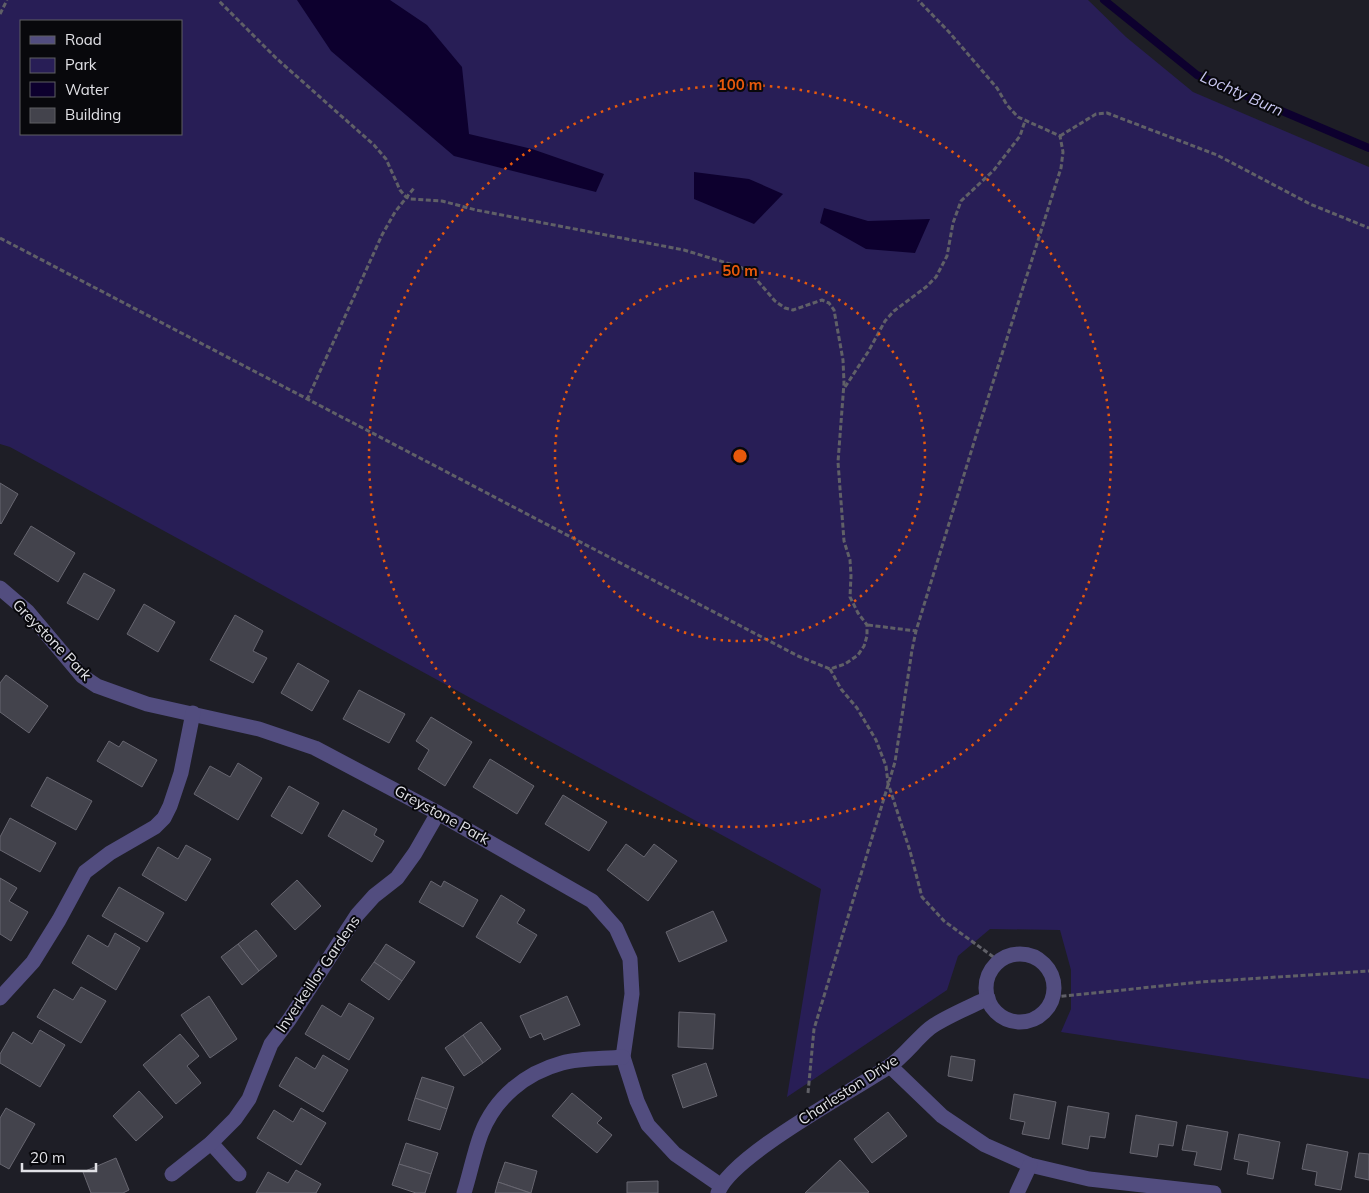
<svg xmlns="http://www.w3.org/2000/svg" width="1369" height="1193" viewBox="0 0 1369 1193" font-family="Mulish,sans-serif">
	<rect width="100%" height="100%" fill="#1e1e26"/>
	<path fill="#281e56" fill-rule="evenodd" d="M0 0H1088L1126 37 1193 92 1369 167V1079L1061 1032 1071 1009V970L1060 930 990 929 958 956 947 990 787 1097 821 889 10 447 0 444ZM21 21H181V134H21Z"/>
	<g fill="#0d002e">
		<path d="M297 0H390L427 25 462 67 469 134 532 149 604 174 596 192 454 156 331 51Z"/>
		<path d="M694 172 749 179 783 194 754 224 694 199Z"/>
		<path d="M824 208 868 221 930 219 915 253 866 249 820 223Z"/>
	</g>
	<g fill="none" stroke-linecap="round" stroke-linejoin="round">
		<path stroke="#0d002e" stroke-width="8" d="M1104 0 1197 75 1369 148"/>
	</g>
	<g fill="#43434c" stroke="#676670">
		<path d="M0 483 18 494 1 524 0 523Z"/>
		<path d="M31 526 75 553 58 582 14 554Z"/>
		<path d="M84 573 115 590 98 620 67 603Z"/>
		<path d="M144 604 175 622 158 652 127 634Z"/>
		<path d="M235 615 263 631 253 651 267 658 253 683 210 660Z"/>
		<path d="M298 663 329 681 312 711 281 693Z"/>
		<path d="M6 675 48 706 29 733 0 712V683Z"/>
		<path d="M359 690 405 714 389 743 343 719Z"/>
		<path d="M431 717 472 742 445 786 418 769 429 750 416 741Z"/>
		<path d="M109 741 119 747 123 741 157 760 142 787 97 761Z"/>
		<path d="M490 759 534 786 517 814 473 787Z"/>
		<path d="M238 763 262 778 238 820 194 794 210 766 230 777Z"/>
		<path d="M47 777 92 801 76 830 31 806Z"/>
		<path d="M289 786 319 803 302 834 271 816Z"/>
		<path d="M563 795 607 822 589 851 545 824Z"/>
		<path d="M343 810 377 829 374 835 384 841 372 862 328 836Z"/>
		<path d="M10 818 56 843 40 872 0 850V837Z"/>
		<path d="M626 844 644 857 654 844 677 861 648 901 607 870Z"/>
		<path d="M186 845 211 859 186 901 142 875 158 847 178 859Z"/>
		<path d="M0 878 17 888 9 901 28 912 11 941 0 934Z"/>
		<path d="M297 880 321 906 295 930 271 904Z"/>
		<path d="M431 881 441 887 444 881 478 900 463 927 419 902Z"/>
		<path d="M119 887 164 913 147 942 102 916Z"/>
		<path d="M501 895 525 910 517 923 537 935 520 963 476 937Z"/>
		<path d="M713 911 727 941 679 962 666 932Z"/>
		<path d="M256 930 277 956 259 971 238 944Z"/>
		<path d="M115 933 140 948 116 990 72 963 88 935 108 947Z"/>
		<path d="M238 944 259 971 242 985 221 957Z"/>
		<path d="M386 944 415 962 402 981 374 962Z"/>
		<path d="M374 962 402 981 389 1000 361 980Z"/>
		<path d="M81 987 106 1001 81 1043 37 1017 54 989 73 1000Z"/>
		<path d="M209 996 237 1039 210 1058 181 1015Z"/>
		<path d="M567 996 580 1025 544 1040 541 1033 530 1038 520 1016Z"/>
		<path d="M349 1003 374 1018 349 1060 305 1034 322 1005 341 1017Z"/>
		<path d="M679 1012 715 1014 713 1049 678 1047Z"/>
		<path d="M481 1022 501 1049 483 1063 463 1035Z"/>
		<path d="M40 1030 65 1045 40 1087 0 1063V1054L13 1032 32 1044Z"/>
		<path d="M180 1034 199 1056 187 1066 201 1083 176 1104 143 1065Z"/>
		<path d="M463 1035 483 1063 464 1076 445 1048Z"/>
		<path d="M323 1055 348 1070 323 1112 279 1086 296 1057 315 1069Z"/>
		<path d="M951 1056 975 1060 972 1081 948 1076Z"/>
		<path d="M706 1063 717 1096 683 1108 672 1075Z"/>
		<path d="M422 1077 454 1087 447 1109 415 1098Z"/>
		<path d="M139 1091 163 1117 136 1141 113 1116Z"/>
		<path d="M572 1093 602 1118 597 1123 612 1135 597 1153 552 1116Z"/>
		<path d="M1014 1094 1056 1102 1049 1139 1022 1134 1025 1122 1010 1119Z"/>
		<path d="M415 1098 447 1109 440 1130 408 1120Z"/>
		<path d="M1068 1106 1109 1113 1105 1138 1090 1136 1088 1149 1062 1144Z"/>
		<path d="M6 1108 35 1124 9 1169 0 1164V1118Z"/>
		<path d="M301 1108 326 1123 301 1165 257 1138 274 1110 293 1122Z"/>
		<path d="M888 1112 907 1136 872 1163 854 1139Z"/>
		<path d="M1136 1115 1177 1122 1173 1146 1159 1144 1157 1157 1130 1153Z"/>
		<path d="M1187 1125 1228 1132 1221 1170 1194 1165 1197 1152 1182 1150Z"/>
		<path d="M1239 1134 1280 1142 1273 1179 1247 1174 1249 1162 1234 1159Z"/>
		<path d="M406 1143 438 1153 431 1174 399 1164Z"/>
		<path d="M1307 1144 1348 1152 1341 1190 1315 1185 1317 1172 1302 1169Z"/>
		<path d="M1359 1153 1369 1154V1180L1355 1177Z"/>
		<path d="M116 1158 129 1190 123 1193H91L83 1172Z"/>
		<path d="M840 1160 869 1192 867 1193H805Z"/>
		<path d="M505 1162 537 1171 531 1193 498 1182Z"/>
		<path d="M399 1164 431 1174 425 1193H416L392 1185Z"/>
		<path d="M296 1170 321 1184 316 1193H256L268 1172 288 1183Z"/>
		<path d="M658 1181V1193H627V1182Z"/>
		<path d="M498 1182 530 1193H495Z"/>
	</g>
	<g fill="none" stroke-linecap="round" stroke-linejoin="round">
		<g stroke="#606067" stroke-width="3" stroke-dasharray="5 2.5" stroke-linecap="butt">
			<path d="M0 14 7 0"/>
			<path d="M1060 136 1096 114 1107 113 1217 155 1310 204 1369 228"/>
			<path d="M0 238 798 656 830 669 845 664 858 655 864 646 867 636V625L858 613 850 597 851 576 850 560 844 541 838 462 844 383 843 360 834 310 829 303 822 300 793 310 785 308 775 301 750 272 740 267 684 250 476 210 442 201 410 199 406 197 400 190 386 159 374 145 276 58 218 0"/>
			<path d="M845 387 868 352 885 321 894 311 926 287 936 277 947 256 953 223 961 201 994 170 1020 136 1025 121"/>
			<path d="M307 400 382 235 395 212 414 188"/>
			<path d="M868 625 916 631"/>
			<path d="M830 669 841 689 857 708 876 740 886 766 888 783 910 851 922 897 944 921 999 961"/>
			<path d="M1054 997 1201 982 1369 971"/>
			<path d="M808 1093 814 1029 895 762 912 650 916 631 975 439 1061 168 1063 152 1060 136 1018 117 1007 105 997 88 949 32 918 0"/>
		</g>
		<g stroke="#524d7f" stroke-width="15">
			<path d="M0 588 28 612 82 676 97 686 147 704 259 729 315 748 438 813 592 901 616 928 630 959 632 994 623 1057 637 1101 648 1125 675 1154 720 1185"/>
			<circle cx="1020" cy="988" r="34"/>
			<path d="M0 998 33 962 59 920 85 872 110 853 155 827 164 818 170 806 181 773 193 713"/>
			<path d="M890 1066 942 1116 985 1145 1030 1165 1089 1179 1214 1193"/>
			<path d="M211 1143 239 1174"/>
			<path d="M172 1174 211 1143 235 1119 249 1099 271 1044 289 1020 357 915 374 896 397 878 415 853 438 813"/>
			<path d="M464 1193C470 1174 474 1153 481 1134 495 1098 525 1073 562 1063 581 1058 603 1059 623 1057"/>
			<path d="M718 1193C729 1157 853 1091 888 1067 904 1057 915 1040 930 1028 943 1018 972 1006 988 998"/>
			<path d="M1017 1193 1030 1165"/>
		</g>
	</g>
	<g fill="none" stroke="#e8590c" stroke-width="2.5" stroke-dasharray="2.5 5">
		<circle cx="740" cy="456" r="185"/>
		<circle cx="740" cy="456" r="371"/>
	</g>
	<g text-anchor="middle" stroke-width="4" stroke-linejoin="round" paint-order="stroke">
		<g font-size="15" fill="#e1e1e6" stroke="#08080c">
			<text transform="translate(52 640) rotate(46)" y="5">Greystone Park</text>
			<text transform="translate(442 815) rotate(29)" y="5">Greystone Park</text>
			<text transform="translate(318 974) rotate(-56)" y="5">Inverkeillor Gardens</text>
			<text transform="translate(848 1090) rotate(-33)" y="5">Charleston Drive</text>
		</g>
		<g font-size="16" font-style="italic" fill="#c7c5ef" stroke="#08080c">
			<text transform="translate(1242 93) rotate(24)" y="6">Lochty Burn</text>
		</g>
	</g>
	<circle cx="740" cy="456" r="8" fill="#e8590c" stroke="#08080c" stroke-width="2.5"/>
	<g font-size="15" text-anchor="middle" font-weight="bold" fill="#e8590c" stroke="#08080c" stroke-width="4" stroke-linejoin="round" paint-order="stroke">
		<text x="740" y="90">100 m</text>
		<text x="740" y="276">50 m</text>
	</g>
	<rect x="20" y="20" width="162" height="115" fill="#08080c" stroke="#5f5f63"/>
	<rect x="30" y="36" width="25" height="8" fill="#524d7f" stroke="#5f5f63"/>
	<text x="65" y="45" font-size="15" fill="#e1e1e6">Road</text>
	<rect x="30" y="58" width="25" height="15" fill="#281e56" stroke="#5f5f63"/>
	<text x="65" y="70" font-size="15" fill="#e1e1e6">Park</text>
	<rect x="30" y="82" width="25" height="15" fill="#0d002e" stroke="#5f5f63"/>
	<text x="65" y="95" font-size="15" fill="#e1e1e6">Water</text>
	<rect x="30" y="108" width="25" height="15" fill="#43434c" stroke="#5f5f63"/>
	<text x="65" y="120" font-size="15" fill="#e1e1e6">Building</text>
	<path d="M22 1163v8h74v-8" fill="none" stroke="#e1e1e6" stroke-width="2.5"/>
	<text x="30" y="1163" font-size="15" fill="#e1e1e6" stroke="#08080c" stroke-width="4" paint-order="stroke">20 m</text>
</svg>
